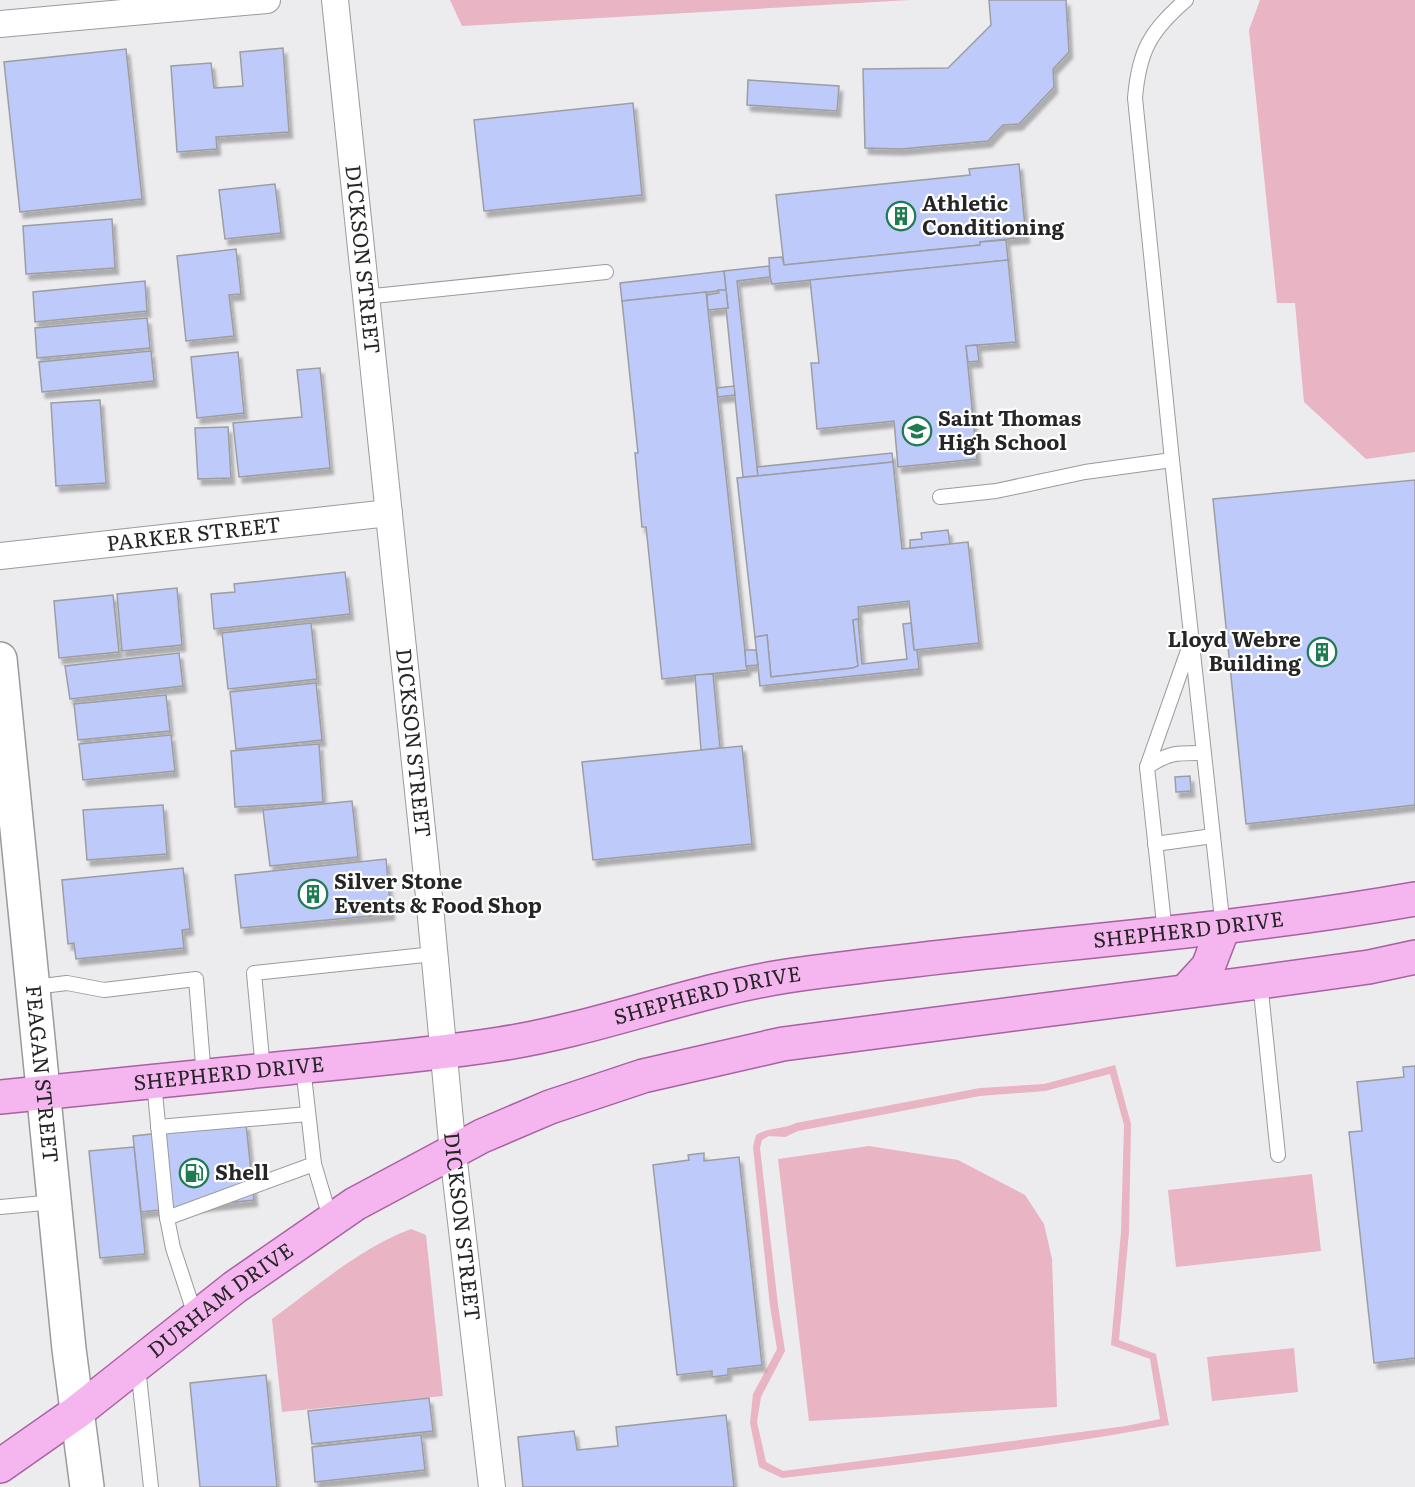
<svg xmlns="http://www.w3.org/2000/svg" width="1415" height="1487" viewBox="0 0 1415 1487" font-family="Literata,serif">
	<defs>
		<filter id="shadow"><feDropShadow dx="3.5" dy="6" stdDeviation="1.5" flood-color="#0004"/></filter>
	</defs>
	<rect width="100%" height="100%" fill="#ecebee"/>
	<g fill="#e9b4c4" fill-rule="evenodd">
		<path d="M450 0H910L462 26Z"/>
		<path d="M1260 0H1415V452L1366 459 1304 402 1295 303H1277L1249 30Z"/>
		<path d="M1115 1065 1131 1124 1129 1232 1119 1340 1156 1354 1169 1425C1041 1449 911 1463 782 1478L759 1467 750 1423 753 1394 777 1349 770 1306 753 1147 756 1135C769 1127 782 1130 796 1123L980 1088 1044 1084ZM1110 1074 1124 1125 1121 1232 1111 1345 1150 1359 1160 1419 1126 1426 982 1445 783 1471 766 1462 757 1422 761 1397 785 1351 778 1305 760 1148 762 1140 769 1136 785 1137 798 1131 980 1096 1045 1091Z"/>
		<path d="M869 1146 958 1160 1025 1195 1044 1224 1052 1259 1057 1407 809 1421 778 1159Z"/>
		<path d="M1312 1174 1321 1251 1176 1267 1168 1190Z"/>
		<path d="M411 1229 426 1235 443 1396 282 1412 272 1319C316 1287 360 1248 411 1229Z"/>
		<path d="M1294 1348 1298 1392 1212 1401 1207 1357Z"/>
	</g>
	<g fill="#bdcafa" stroke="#9d9ea1" stroke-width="1.5" filter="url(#shadow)">
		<path d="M989 0H1066L1069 52 1053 69 1054 87 1019 124 1003 125 988 141 901 149 865 148 863 69 948 68 991 25Z"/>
		<path d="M283 48 289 132 216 137 217 149 177 152 171 66 211 63 214 88 243 86 240 52Z"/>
		<path d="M126 49 142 199 20 212 4 62Z"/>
		<path d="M748 80 839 86 837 111 747 105Z"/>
		<path d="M633 103 642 195 484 211 474 120Z"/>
		<path d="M1019 164 1026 237 980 242V245L784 265 776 195 970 175 969 169Z"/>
		<path d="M275 184 281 233 225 239 219 190Z"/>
		<path d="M112 219 115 268 26 274 23 226Z"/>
		<path d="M1006 240 1008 260 772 284 770 277 769 258 782 257 784 265 980 245V242Z"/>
		<path d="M236 249 241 294 229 295 234 336 186 341 177 256Z"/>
		<path d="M1008 260 1016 342 966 346 977 459 898 467 894 421 817 429 811 363H819L810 280Z"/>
		<path d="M769 266 770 277 737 281 758 476 743 477 726 308H728L724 271Z"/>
		<path d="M724 271 726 290 622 301 620 283Z"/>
		<path d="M145 281 147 311 35 322 33 292Z"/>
		<path d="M718 290H726L728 308 708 310 707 295 719 293Z"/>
		<path d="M706 292 747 670 662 679 646 527H642L635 453H638L622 301Z"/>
		<path d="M147 318 150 348 37 358 35 328Z"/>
		<path d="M977 345 979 361 968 362 966 346Z"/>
		<path d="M151 351 154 381 42 392 39 362Z"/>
		<path d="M238 352 244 413 197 418 191 357Z"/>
		<path d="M320 368 330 468 239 477 233 423 302 417 297 370Z"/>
		<path d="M734 386 735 395 718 397 717 388Z"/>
		<path d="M100 400 106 483 56 486 51 403Z"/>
		<path d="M228 427 231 478 198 479 195 428Z"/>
		<path d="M892 453 893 462 758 476 757 467Z"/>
		<path d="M893 462 902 549 968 542 979 643 914 650 909 601 858 607 859 619 853 620 858 666 853 668 771 677 767 635 755 637 737 478Z"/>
		<path d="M1415 480V805L1246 824 1213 499Z"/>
		<path d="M948 530 950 544 910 548V540L922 539 921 533Z"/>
		<path d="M345 572 350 614 214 629 211 594 235 592 234 584Z"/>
		<path d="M177 588 182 645 122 651 117 594Z"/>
		<path d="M113 595 119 652 59 658 54 601Z"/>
		<path d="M858 619 862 664 907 659 903 624 911 623 914 650H917L919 669 760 686 755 637 767 635 771 677 853 668 858 666 853 620Z"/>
		<path d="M311 623 317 679 228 689 222 633Z"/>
		<path d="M745 650H756L758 665 746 666Z"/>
		<path d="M179 653 183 686 70 699 65 666Z"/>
		<path d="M713 674 720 748 701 750 695 675Z"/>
		<path d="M316 683 322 740 236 749 230 692Z"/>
		<path d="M166 695 170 731 78 740 74 704Z"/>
		<path d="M171 735 175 771 83 780 79 744Z"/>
		<path d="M319 744 323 802 235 807 231 751Z"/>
		<path d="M742 746 752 844 593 860 582 762Z"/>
		<path d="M1190 776 1191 791 1176 792 1175 777Z"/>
		<path d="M352 801 358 857 270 866 263 810Z"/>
		<path d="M163 805 167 854 87 860 83 810Z"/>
		<path d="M386 859 391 914 241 928 235 875Z"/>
		<path d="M183 868 190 929 182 930 184 948 76 959 74 943 68 944 62 880Z"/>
		<path d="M1415 1066V1358L1374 1363 1349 1132 1362 1131 1357 1082 1404 1077 1403 1067Z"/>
		<path d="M246 1124 254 1200 141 1212 133 1136Z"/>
		<path d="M134 1147 145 1254 100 1258 89 1151Z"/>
		<path d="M704 1153V1161L739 1157 762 1365 728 1369V1375L712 1377V1371L677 1375 653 1165 689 1160 688 1155Z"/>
		<path d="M266 1375 277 1487H200L190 1383Z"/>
		<path d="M429 1398 433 1431 312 1444 308 1411Z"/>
		<path d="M726 1415 734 1487H523L518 1437 574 1431 577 1450 618 1446 616 1427Z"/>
		<path d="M421 1435 425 1470 315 1482 312 1447Z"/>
	</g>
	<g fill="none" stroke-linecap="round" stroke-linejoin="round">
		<g stroke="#9b9a9d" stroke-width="16">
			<g id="service">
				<path d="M1186 0C1150 31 1139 51 1135 98L1172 460 1223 928"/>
				<path d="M364 297 606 272"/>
				<path d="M940 497 996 491 1085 472 1172 460"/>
				<path d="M1147 767C1169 752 1177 753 1203 753"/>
				<path d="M1155 844 1213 836"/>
				<path d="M1165 933 1147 767 1190 645"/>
				<path d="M1260 982 1278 1155"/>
				<path d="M34 987 67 983 104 990 196 979 204 1077"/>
				<path d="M303 1067 314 1164 331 1221"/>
				<path d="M263 1070 254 973 434 954"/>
				<path d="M154 1082 167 1218 173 1248 196 1318"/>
				<path d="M158 1127 308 1114"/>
				<path d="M0 1207 55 1202"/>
				<path d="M167 1218 314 1164"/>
				<path d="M138 1367 151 1487"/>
			</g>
		</g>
		<g stroke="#9b9a9d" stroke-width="28">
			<g id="minor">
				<path id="s1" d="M335 0 429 896 453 1153 492 1487"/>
				<path d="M0 24 267 0"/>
				<path id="s2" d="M0 556 389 513"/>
			</g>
		</g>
		<g stroke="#9b9a9d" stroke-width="36">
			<g id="tertiary">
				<path id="s3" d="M0 659 69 1349 87 1487"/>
			</g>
		</g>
		<g stroke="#a862a2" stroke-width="36">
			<g id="primary">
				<path d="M1186 991 1208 967 1223 928"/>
				<path id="s4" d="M0 1097C95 1087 191 1078 286 1068 358 1061 429 1055 500 1044 598 1029 690 991 787 976 996 946 1207 936 1415 899"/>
				<path id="s5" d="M0 1466 77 1412 235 1287 355 1204 482 1136 550 1107 643 1076 783 1044 1260 982 1369 967 1415 957"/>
			</g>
		</g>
		<use href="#service" stroke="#fff" stroke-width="14"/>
		<use href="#minor" stroke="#fff" stroke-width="26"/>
		<use href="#tertiary" stroke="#fff" stroke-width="33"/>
		<use href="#primary" stroke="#f5b5ef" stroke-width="33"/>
	</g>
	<defs>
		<g id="building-ring" transform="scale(1.5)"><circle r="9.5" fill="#fff" stroke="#1f7b51" stroke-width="1.5"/><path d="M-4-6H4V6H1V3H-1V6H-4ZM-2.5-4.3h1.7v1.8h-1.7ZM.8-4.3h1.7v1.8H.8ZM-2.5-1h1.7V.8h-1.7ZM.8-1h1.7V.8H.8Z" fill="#1f7b51"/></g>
		<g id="school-ring" transform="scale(1.5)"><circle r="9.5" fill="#fff" stroke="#1f7b51" stroke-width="1.5"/><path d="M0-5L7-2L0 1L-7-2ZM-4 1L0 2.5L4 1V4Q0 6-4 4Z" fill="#1f7b51"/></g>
		<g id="fuel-ring" transform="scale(1.5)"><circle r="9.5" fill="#fff" stroke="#1f7b51" stroke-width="1.5"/><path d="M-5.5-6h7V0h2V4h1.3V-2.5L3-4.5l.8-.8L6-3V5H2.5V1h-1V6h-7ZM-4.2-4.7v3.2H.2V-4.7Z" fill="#1f7b51"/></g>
	</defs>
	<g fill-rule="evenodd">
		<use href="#building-ring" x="901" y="216"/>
		<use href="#school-ring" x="917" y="431"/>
		<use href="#building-ring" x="1322" y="652"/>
		<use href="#building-ring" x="313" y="894"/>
		<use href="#fuel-ring" x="194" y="1173"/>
	</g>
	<g text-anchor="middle" stroke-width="4.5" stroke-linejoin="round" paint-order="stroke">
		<g font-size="21" font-weight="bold" fill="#262627" stroke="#fff" text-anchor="start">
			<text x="922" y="211">Athletic<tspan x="922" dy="24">Conditioning</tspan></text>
			<text x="938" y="426">Saint Thomas<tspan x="938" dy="24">High School</tspan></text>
			<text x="1301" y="647" text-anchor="end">Lloyd Webre<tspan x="1301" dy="24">Building</tspan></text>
			<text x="334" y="889">Silver Stone<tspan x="334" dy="24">Events &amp; Food Shop</tspan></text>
			<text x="215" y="1180">Shell</text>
		</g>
		<g font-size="21" fill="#262627" stroke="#fff">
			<text dy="7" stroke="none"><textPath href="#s1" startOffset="261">DICKSON STREET</textPath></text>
			<text dy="7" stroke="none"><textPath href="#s2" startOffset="195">PARKER STREET</textPath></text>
			<text dy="7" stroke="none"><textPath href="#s1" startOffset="747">DICKSON STREET</textPath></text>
			<text dy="7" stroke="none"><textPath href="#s4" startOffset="1202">SHEPHERD DRIVE</textPath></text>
			<text dy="7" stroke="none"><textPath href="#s4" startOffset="716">SHEPHERD DRIVE</textPath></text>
			<text dy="7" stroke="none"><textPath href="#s3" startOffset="417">FEAGAN STREET</textPath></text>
			<text dy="7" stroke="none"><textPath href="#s4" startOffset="230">SHEPHERD DRIVE</textPath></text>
			<text dy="7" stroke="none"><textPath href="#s1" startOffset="1233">DICKSON STREET</textPath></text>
			<text dy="7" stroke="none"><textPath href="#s5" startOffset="276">DURHAM DRIVE</textPath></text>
		</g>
	</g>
</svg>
